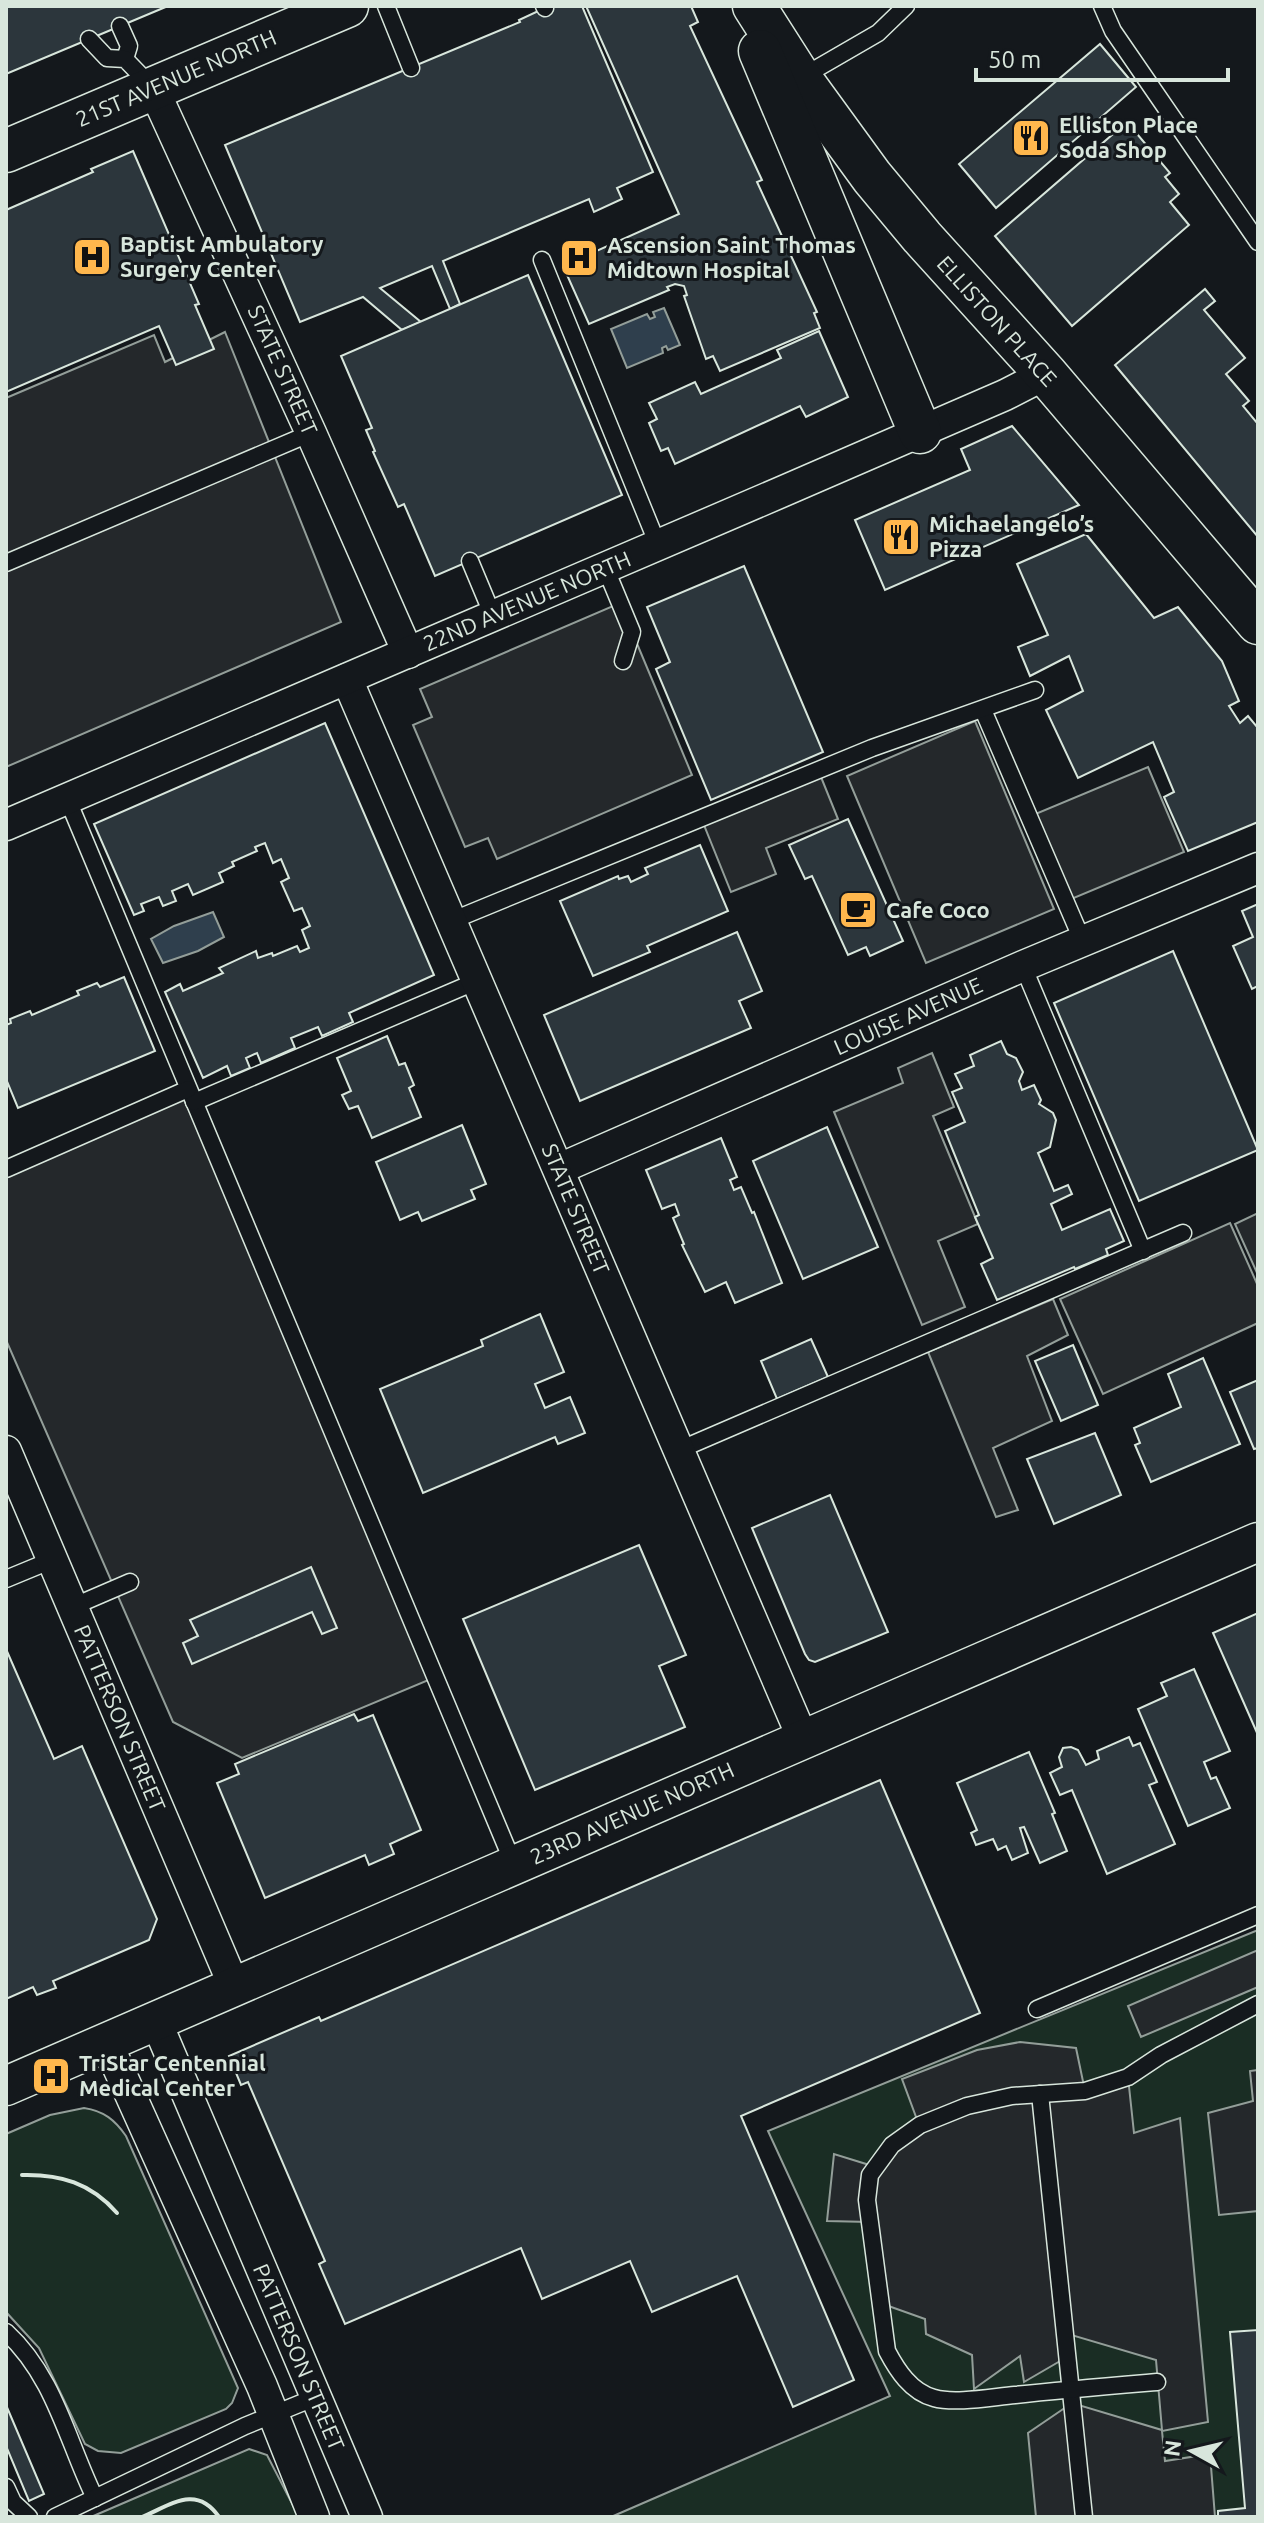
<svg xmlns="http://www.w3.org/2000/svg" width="1264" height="2523" viewBox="0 0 1264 2523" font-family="Ubuntu,sans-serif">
	<rect width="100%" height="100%" fill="#14181c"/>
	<g fill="#1a2d24" stroke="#939e99" stroke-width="2">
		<path d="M1258 1930V2517H611L890 2396 768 2131Z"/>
		<path d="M84 2108C104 2111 115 2120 126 2136L238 2388 232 2403 226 2409 121 2453 98 2451 85 2444 39 2348 6 2312V2134L50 2115Z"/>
		<path d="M249 2449 267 2455 299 2517H91Z"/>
	</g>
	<g fill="#24282b" stroke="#939e99" stroke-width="2">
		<path d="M225 332 341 622 6 767V398L154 335 165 362Z"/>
		<path d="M620 603 692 775 497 859 488 838 465 847 413 725 432 717 420 689Z"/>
		<path d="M975 721 1054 909 926 963 847 776Z"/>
		<path d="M1148 767 1184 852 1069 900 1033 815Z"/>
		<path d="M821 777 838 819 766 848 776 874 731 892 704 825Z"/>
		<path d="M932 1053 954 1107 933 1116 978 1224 938 1241 965 1307 922 1325 834 1112 903 1083 898 1068Z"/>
		<path d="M184 1090 431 1679 242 1758 173 1722 6 1340V1168Z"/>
		<path d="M1258 1213V1275L1235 1224Z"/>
		<path d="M1230 1223 1258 1286V1323L1103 1394 1060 1299Z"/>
		<path d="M1053 1299 1068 1335 1027 1356 1052 1421 993 1448 1018 1510 996 1517 928 1352Z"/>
		<path d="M1258 1950V1987L1141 2037 1128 2006Z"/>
		<path d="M1020 2042 1076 2048 1085 2091 1128 2077 1134 2133 1180 2118 1208 2422 1162 2431 1165 2461 1210 2454 1215 2517H1036L1028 2433 1072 2403 1162 2430 1156 2360 1065 2333 1067 2357 1024 2382 1020 2356 974 2389 972 2355 926 2334 925 2319 880 2303 870 2222 827 2221 834 2154 876 2167 919 2125 902 2079 977 2050Z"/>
		<path d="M1258 2070V2211L1219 2215 1208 2113 1253 2101 1250 2071Z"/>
	</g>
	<g fill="#2f3f4d" stroke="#939e99" stroke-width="2">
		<path d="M664 308 680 345 668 350 666 346 662 348 663 353 627 368 611 329 647 314 650 319 655 317 653 312Z"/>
		<path d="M213 912 224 937 198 951 163 963 151 939 174 926Z"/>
	</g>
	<g fill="#2c363c" stroke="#d8e6dc" stroke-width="2">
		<path d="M6 6H168L6 74Z"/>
		<path d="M549 6H582L653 172 617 188 622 199 594 212 589 199 443 261 460 304 450 309 432 266 380 288 421 322 402 330 363 297 300 322 225 145 520 22 519 20Z"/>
		<path d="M586 6H691L698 22 690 26 762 180 757 182 817 312 814 313 820 328 720 371 713 356 706 359 684 296 687 295 684 286 675 284 667 287 669 290 589 324 563 266 679 214Z"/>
		<path d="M1100 44 1136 87 996 208 959 164Z"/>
		<path d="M1127 122 1170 173 1165 177 1179 194 1170 202 1189 225 1072 326 995 236Z"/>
		<path d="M133 151 199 304 195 305 214 349 176 365 159 326 6 392V210L93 172 91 169Z"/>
		<path d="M528 275 622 495 435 576 404 504 398 507 373 452 375 451 366 430 372 428 341 356Z"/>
		<path d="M1205 289 1215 301 1204 310 1245 358 1226 374 1249 401 1243 406 1258 424V537L1115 365Z"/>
		<path d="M819 331 848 397 806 417 800 406 675 464 668 448 661 451 649 423 657 419 649 403 695 382 701 394 781 358 777 350Z"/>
		<path d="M1012 426 1079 505 885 590 855 520 970 470 961 449Z"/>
		<path d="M1086 534 1154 618 1178 607 1222 661 1239 701 1229 706 1240 723 1248 716 1258 728V822L1188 851 1164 797 1174 792 1153 742 1078 778 1046 710 1083 691 1069 656 1030 676 1018 647 1048 635 1017 564Z"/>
		<path d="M744 566 823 752 711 800 656 669 670 662 647 607Z"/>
		<path d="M325 723 434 975 349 1013 353 1022 322 1036 318 1027 291 1038 295 1048 261 1063 257 1053 246 1058 250 1068 231 1076 227 1066 203 1078 165 992 180 984 183 991 223 973 219 968 256 951 258 958 272 953 273 956 297 946 300 952 309 948 302 930 310 926 302 908 294 911 281 882 289 878 281 859 273 863 265 843 255 847 257 851 232 862 234 866 219 873 223 882 193 895 188 884 172 891 176 901 163 906 159 897 141 904 144 911 134 915 94 824Z"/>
		<path d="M848 819 903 941 870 956 866 947 848 955 812 876 805 879 789 845Z"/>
		<path d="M700 845 728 911 647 946 650 952 593 976 560 901 618 876 619 879 628 876 631 882 648 874 645 868Z"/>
		<path d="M1258 904V986L1252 989 1233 946 1253 937 1242 911Z"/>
		<path d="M737 932 762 991 739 1001 751 1028 580 1101 544 1015Z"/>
		<path d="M1173 951 1258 1150 1139 1201 1054 1003Z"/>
		<path d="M124 977 155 1051 18 1108 6 1079V1025L11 1023 10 1019 30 1011 32 1015 79 995 77 991 97 983 100 987Z"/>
		<path d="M387 1036 399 1065 405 1063 414 1085 409 1088 421 1117 372 1138 358 1106 349 1109 342 1095 351 1091 337 1058Z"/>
		<path d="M1001 1041 1007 1054 1016 1058 1023 1072 1019 1081 1022 1090 1034 1085 1041 1100 1039 1104 1053 1113 1056 1120 1050 1147 1038 1153 1054 1191 1068 1185 1072 1194 1051 1204 1062 1230 1110 1209 1124 1241 1106 1249 1108 1255 1075 1269 1074 1267 997 1300 981 1264 993 1258 975 1217 979 1215 945 1131 965 1122 952 1092 962 1088 955 1074 974 1066 970 1055Z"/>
		<path d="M462 1125 486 1184 471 1190 475 1199 422 1221 418 1212 400 1220 376 1162Z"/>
		<path d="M827 1127 878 1247 803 1279 753 1161Z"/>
		<path d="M721 1138 737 1177 730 1180 734 1190 741 1187 752 1213 754 1212 782 1283 735 1303 726 1282 705 1292 682 1245 684 1244 673 1218 679 1215 675 1204 662 1209 646 1170Z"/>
		<path d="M540 1314 564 1372 535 1384 545 1408 570 1397 585 1433 558 1444 555 1437 423 1493 380 1389 483 1346 481 1340Z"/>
		<path d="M811 1339 828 1377 777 1399 761 1361Z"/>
		<path d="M1073 1345 1098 1405 1061 1421 1035 1361Z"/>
		<path d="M1203 1358 1240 1444 1151 1482 1135 1445 1140 1443 1134 1428 1181 1407 1168 1374Z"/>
		<path d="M1258 1380V1448L1254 1449 1230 1392Z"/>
		<path d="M1095 1433 1121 1495 1054 1524 1027 1459Z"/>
		<path d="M830 1495 888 1632 815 1662 809 1660 805 1654 752 1528Z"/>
		<path d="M639 1545 686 1655 659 1666 685 1727 535 1790 463 1619Z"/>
		<path d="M311 1567 337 1628 322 1634 312 1612 192 1664 183 1643 198 1636 190 1620Z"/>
		<path d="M1258 1613V1735L1213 1633Z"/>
		<path d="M6 1649 54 1759 82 1746 157 1919 149 1940 53 1981 56 1988 37 1995 33 1987 6 1999Z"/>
		<path d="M1194 1669 1230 1751 1204 1762 1211 1779 1216 1777 1230 1808 1188 1826 1138 1709 1167 1696 1161 1683Z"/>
		<path d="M354 1714 358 1721 373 1715 421 1830 390 1844 394 1854 369 1865 365 1855 265 1898 217 1783 239 1774 235 1764Z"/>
		<path d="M1129 1737 1133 1746 1140 1743 1157 1782 1149 1785 1175 1844 1107 1874 1072 1790 1060 1795 1050 1773 1062 1767 1059 1757 1063 1748 1071 1747 1078 1750 1086 1765 1099 1759 1097 1751Z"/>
		<path d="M1029 1752 1055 1813 1052 1814 1067 1851 1040 1863 1024 1827 1020 1828 1028 1853 1012 1860 1006 1846 998 1850 993 1839 976 1845 971 1833 977 1830 957 1783Z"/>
		<path d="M880 1780 980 2013 741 2116 854 2380 793 2407 737 2276 652 2312 630 2261 542 2299 521 2248 345 2324 319 2264 325 2261 248 2082 241 2085 229 2056 319 2017 321 2021Z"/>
		<path d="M1258 2330V2517H1218V2511L1245 2508 1230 2332Z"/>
		<path d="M6 2405 44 2494 29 2501 6 2446Z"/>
	</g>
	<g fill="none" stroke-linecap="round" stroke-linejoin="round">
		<g stroke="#d8e6dc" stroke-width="19">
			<g id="service">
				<path d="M386 6 411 68"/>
				<path d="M544 6 545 8"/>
				<path d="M1102 6 1113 31 1258 242"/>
				<path d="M120 26 129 46 125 59"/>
				<path d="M89 39 107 58 125 59 152 87"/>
				<path d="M802 77 878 33 906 6"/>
				<path d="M542 260 658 545"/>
				<path d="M470 561 493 616"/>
				<path d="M6 563 311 433"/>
				<path d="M605 567 632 632 623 661"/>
				<path d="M983 710 1083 942"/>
				<path d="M67 798 514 1865"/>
				<path d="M451 921 872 748 1035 690"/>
				<path d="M1023 966 1143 1251"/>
				<path d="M194 1102 477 981"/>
				<path d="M6 1169 188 1089"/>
				<path d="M679 1450 1183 1233"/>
				<path d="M6 1579 52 1560"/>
				<path d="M72 1607 130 1582"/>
				<path d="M1037 2009 1258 1915"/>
				<path d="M1040 2094 1084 2517"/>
				<path d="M6 2332C55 2377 67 2441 95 2498"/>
				<path d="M1157 2382C1110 2386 1062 2390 1015 2395 992 2397 955 2404 934 2398 911 2392 897 2370 887 2351L867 2200 870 2175 892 2145 920 2125 967 2106 1012 2096 1085 2091 1128 2077 1161 2055 1258 2004"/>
				<path d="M6 2487 13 2502 29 2517"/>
				<path d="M55 2517 245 2426 316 2397"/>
			</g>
		</g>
		<g stroke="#d8e6dc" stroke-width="33">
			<g id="minor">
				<path d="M153 88 311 433 408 653"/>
				<path d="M347 679 803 1739"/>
				<path d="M6 825 779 493 1005 395 1046 374"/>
				<path d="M559 1169 1023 966 1258 868"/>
				<path d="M6 1451 234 1986"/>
				<path d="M156 2021 367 2517"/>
				<path d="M107 2043 262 2386 314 2517"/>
			</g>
		</g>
		<g stroke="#d8e6dc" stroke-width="41">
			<path id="tertiary" d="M6 2086 1258 1542"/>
		</g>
		<g stroke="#d8e6dc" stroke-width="45">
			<g id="secondary">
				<path d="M754 6 800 78 872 177 922 237 1046 374 1258 623"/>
				<path d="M760 51 920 432"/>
				<path d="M6 151 347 6"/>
			</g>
		</g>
		<use href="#service" stroke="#14181c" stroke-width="16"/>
		<use href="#minor" stroke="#14181c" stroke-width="30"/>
		<use href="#tertiary" stroke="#14181c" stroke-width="38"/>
		<use href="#secondary" stroke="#14181c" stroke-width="42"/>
		<g stroke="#d8e6dc" stroke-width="4">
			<path d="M22 2175C60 2174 91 2183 117 2213"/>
			<path d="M142 2517C171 2505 196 2484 219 2517"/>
		</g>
	</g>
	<defs>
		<g id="restaurant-square" transform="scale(2)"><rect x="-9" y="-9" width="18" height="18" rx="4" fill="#ffb74d" stroke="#14181c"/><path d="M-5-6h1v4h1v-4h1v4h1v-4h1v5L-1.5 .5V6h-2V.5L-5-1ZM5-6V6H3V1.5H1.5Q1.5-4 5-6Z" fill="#111"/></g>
		<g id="hospital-square" transform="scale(2)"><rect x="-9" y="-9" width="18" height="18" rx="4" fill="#ffb74d" stroke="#14181c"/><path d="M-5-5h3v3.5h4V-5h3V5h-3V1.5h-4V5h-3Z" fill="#111"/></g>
		<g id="cafe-square" transform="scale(2)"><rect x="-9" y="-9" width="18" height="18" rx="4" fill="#ffb74d" stroke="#14181c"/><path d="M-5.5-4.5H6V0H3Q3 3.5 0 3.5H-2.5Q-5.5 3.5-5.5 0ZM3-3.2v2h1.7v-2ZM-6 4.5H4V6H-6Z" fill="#111"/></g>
	</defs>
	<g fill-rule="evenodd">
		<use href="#restaurant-square" x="1031" y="138"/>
		<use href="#hospital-square" x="92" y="257"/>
		<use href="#hospital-square" x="579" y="258"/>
		<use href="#restaurant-square" x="901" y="537"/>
		<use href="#cafe-square" x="858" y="910"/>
		<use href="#hospital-square" x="51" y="2076"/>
	</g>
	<g text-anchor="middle" stroke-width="6" stroke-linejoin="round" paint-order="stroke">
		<g font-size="22" fill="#d8e6dc" stroke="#14181c">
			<text transform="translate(176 78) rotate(-23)" y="8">21ST AVENUE NORTH</text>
			<text transform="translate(997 321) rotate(48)" y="8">ELLISTON PLACE</text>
			<text transform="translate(283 370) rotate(66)" y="8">STATE STREET</text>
			<text transform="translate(527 601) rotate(-23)" y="8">22ND AVENUE NORTH</text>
			<text transform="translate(908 1016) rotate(-24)" y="8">LOUISE AVENUE</text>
			<text transform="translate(576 1209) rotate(67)" y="8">STATE STREET</text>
			<text transform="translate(120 1718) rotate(67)" y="8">PATTERSON STREET</text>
			<text transform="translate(632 1813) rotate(-24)" y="8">23RD AVENUE NORTH</text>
			<text transform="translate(299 2357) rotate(67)" y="8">PATTERSON STREET</text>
		</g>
		<g font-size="22" font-weight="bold" fill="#d8e6dc" stroke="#14181c" text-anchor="start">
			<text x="1059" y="133">Elliston Place<tspan x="1059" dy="25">Soda Shop</tspan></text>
			<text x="120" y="252">Baptist Ambulatory<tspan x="120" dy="25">Surgery Center</tspan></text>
			<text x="607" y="253">Ascension Saint Thomas<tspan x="607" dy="25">Midtown Hospital</tspan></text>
			<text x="929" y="532">Michaelangelo’s<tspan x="929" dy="25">Pizza</tspan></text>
			<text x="886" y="918">Cafe Coco</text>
			<text x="79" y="2071">TriStar Centennial<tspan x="79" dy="25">Medical Center</tspan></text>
		</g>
	</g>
	<rect width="1264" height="2523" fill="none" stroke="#d8e6dc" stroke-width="16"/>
	<g transform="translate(1192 2451) rotate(278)" stroke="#14181c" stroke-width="6" paint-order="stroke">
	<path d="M0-6L14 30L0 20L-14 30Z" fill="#d8e6dc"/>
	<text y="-12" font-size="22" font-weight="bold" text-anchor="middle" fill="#d8e6dc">N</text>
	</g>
	<path d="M976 68v12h252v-12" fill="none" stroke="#d8e6dc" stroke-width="4"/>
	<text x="988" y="68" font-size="24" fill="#d8e6dc" stroke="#14181c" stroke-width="6" paint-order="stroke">50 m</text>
</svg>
